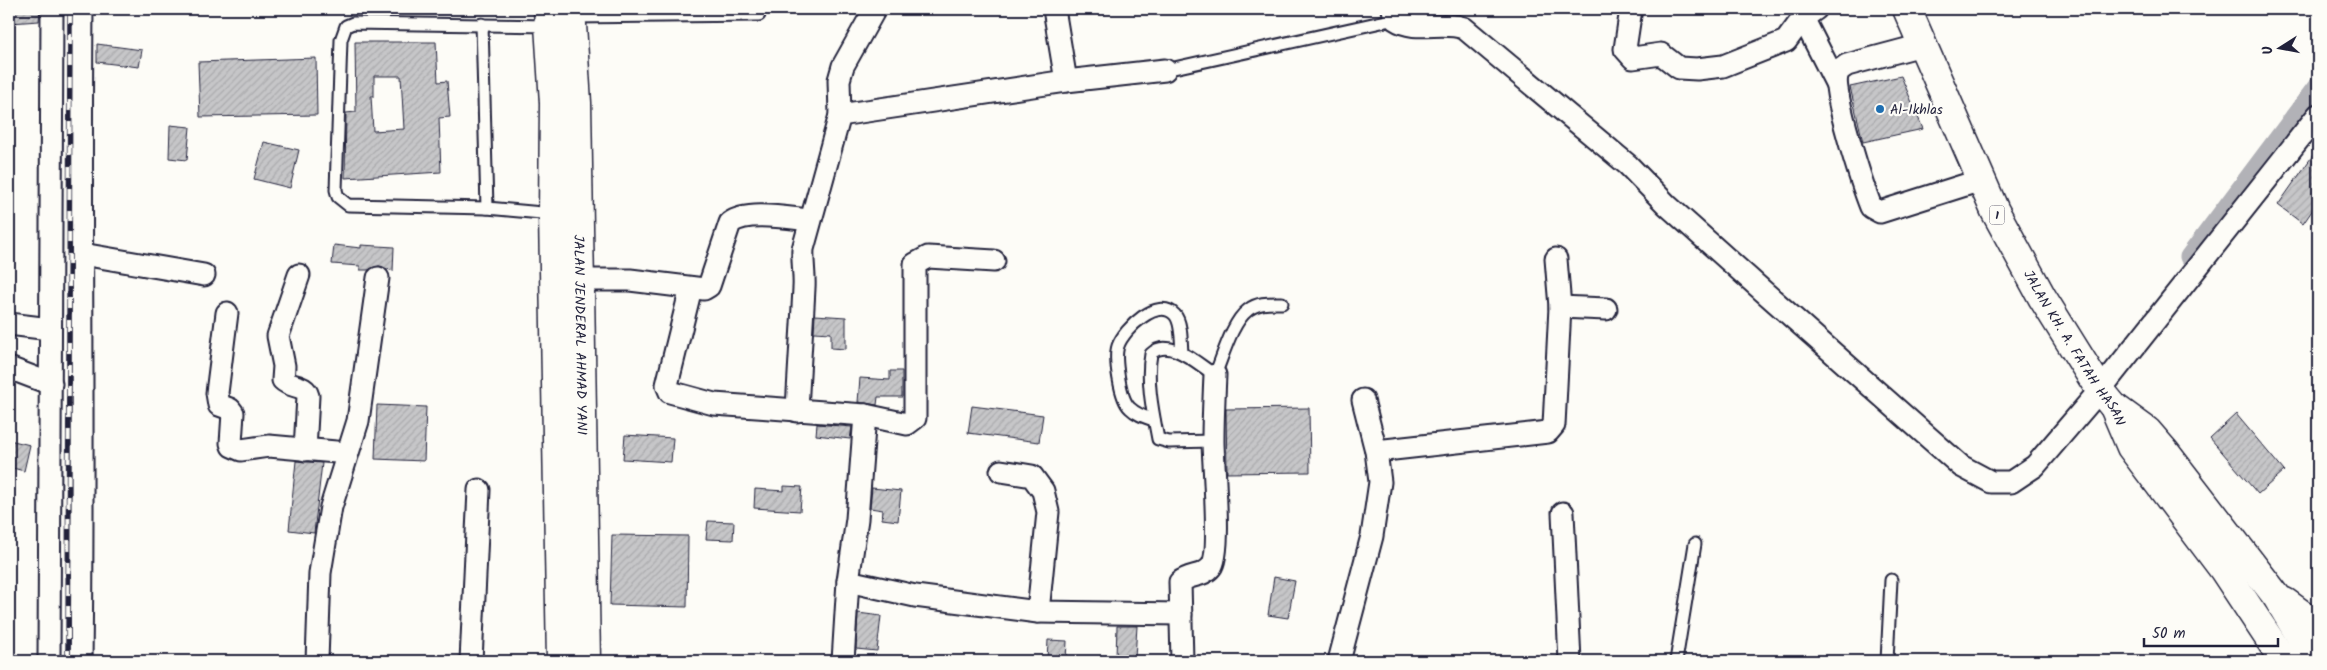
<svg xmlns="http://www.w3.org/2000/svg" width="2327" height="670" viewBox="0 0 2327 670" font-family="Kalam,sans-serif">
	<defs>
		<pattern id="building-hatch" width="6" height="6" patternUnits="userSpaceOnUse" patternTransform="scale(1.25)"><rect width="6" height="6" fill="#c6c6c8"/><path d="M-1 1l2-2M0 6l6-6M5 7l2-2" fill="none" stroke="#aaaaad"/></pattern>
	</defs>
	<rect width="100%" height="100%" fill="#fdfcf7"/>
	<filter id="ink" filterUnits="userSpaceOnUse"><feTurbulence type="fractalNoise" baseFrequency=".02" numOctaves="2"/><feDisplacementMap in="SourceGraphic" scale="10" xChannelSelector="R" yChannelSelector="G"/><feConvolveMatrix kernelMatrix="1 2 1 2 8 2 1 2 1" color-interpolation-filters="sRGB"/></filter>
	<g filter="url(#ink)">
		<g fill="none" stroke-linecap="round" stroke-linejoin="round">
			<path stroke="#b2b2b7" stroke-width="19" d="M2189 257 2318 85"/>
		</g>
		<g fill="url(#building-hatch)" stroke="#22223b" fill-rule="evenodd">
			<path d="M9 9H40L39 21 10 23Z"/>
			<path d="M355 42H436L438 82 447 81 450 117 439 118 441 172 345 178 346 113 356 112ZM374 76H401L404 129 373 131 371 96H374Z"/>
			<path d="M97 44 142 50 139 67 97 62Z"/>
			<path d="M316 58 317 115 200 117 198 62Z"/>
			<path d="M1901 76 1923 129 1863 142 1850 87Z"/>
			<path d="M170 125 190 127 187 160 169 158Z"/>
			<path d="M264 142 299 150 290 188 254 179Z"/>
			<path d="M2318 148V202L2303 224 2278 205Z"/>
			<path d="M334 245 361 248V245L394 247 393 271 379 266 368 270H360V266L332 264Z"/>
			<path d="M815 315 846 317V349L831 348V333L814 332Z"/>
			<path d="M890 371H902V397H878L877 405 858 402 860 378 890 380Z"/>
			<path d="M377 405 426 407 424 461 375 459Z"/>
			<path d="M972 406 1043 415 1039 442 968 433Z"/>
			<path d="M1309 408 1310 472 1227 473 1226 409Z"/>
			<path d="M2236 414 2284 471 2258 494 2210 438Z"/>
			<path d="M817 424 852 427 850 439 816 435Z"/>
			<path d="M625 435 673 438 671 462 623 459Z"/>
			<path d="M9 440 30 445 24 471 9 467Z"/>
			<path d="M296 461 322 463 314 533 289 530Z"/>
			<path d="M784 486 802 487 800 511 754 508 755 489 784 491Z"/>
			<path d="M872 488 901 491 898 521 882 519 883 510 870 508Z"/>
			<path d="M708 521 734 522 733 540 706 539Z"/>
			<path d="M612 535 688 536 687 607 610 605Z"/>
			<path d="M1274 577 1295 581 1288 618 1268 615Z"/>
			<path d="M858 613 881 616 877 651 856 649Z"/>
			<path d="M1117 626H1137L1135 658 1116 657Z"/>
			<path d="M1048 640 1067 641 1066 661H1047Z"/>
		</g>
		<g fill="none" stroke-linecap="round" stroke-linejoin="round">
			<g stroke="#22223b" stroke-width="15">
				<g id="lane">
					<path d="M572 17 759 15"/>
					<path d="M482 24 487 208"/>
					<path d="M549 26 353 23 346 26 341 40 336 190 338 197 348 205 487 208 553 214"/>
					<path d="M1165 70 1395 19"/>
					<path d="M1154 420C1145 417 1137 415 1130 408 1120 399 1114 358 1118 346 1124 329 1158 296 1175 315 1182 323 1181 343 1182 353"/>
					<path d="M1213 441 1169 442 1158 439C1153 413 1146 381 1151 354 1169 336 1199 365 1215 375 1223 356 1232 322 1248 310 1258 302 1270 303 1282 303"/>
					<path d="M1676 661 1695 544"/>
					<path d="M1887 661 1891 580"/>
				</g>
			</g>
			<g stroke="#22223b" stroke-width="25">
				<g id="street">
					<path d="M1054 9 1066 81"/>
					<path d="M1393 9 1395 19C1416 33 1441 20 1464 28L1628 165 1667 205 1763 291 1961 466 1991 482H2011L2035 466 2100 390 2318 115"/>
					<path d="M1631 9 1625 49 1633 58 1661 54 1679 68 1697 69 1723 66 1786 41 1803 18 1816 9"/>
					<path d="M1803 18 1836 83"/>
					<path d="M1922 45 1847 65C1843 68 1838 70 1837 76 1832 92 1863 187 1871 207L1880 212 1981 180"/>
					<path d="M840 115 1066 81 1165 70"/>
					<path d="M82 254 204 275"/>
					<path d="M299 275 278 336 284 366 283 380C291 388 305 384 308 396L305 450"/>
					<path d="M580 280H630L704 289 709 286 730 223C747 210 788 218 810 220"/>
					<path d="M691 288 667 385 670 392 714 404 865 415 907 424 915 418V264L928 257 994 261"/>
					<path d="M1560 307 1606 309"/>
					<path d="M227 313 217 393 219 405 230 409 233 413 231 443 232 446 241 450 269 446 347 453"/>
					<path d="M9 324 50 329"/>
					<path d="M9 368 51 384"/>
					<path d="M797 411C799 369 802 329 804 288 805 275 802 262 803 249L840 115 839 80 843 66 875 9"/>
					<path d="M1376 451 1548 432 1554 425 1560 307 1556 259"/>
					<path d="M1001 471 1032 476 1043 491 1048 512 1038 612"/>
					<path d="M1563 513 1570 661"/>
					<path d="M848 581 915 596 1038 612 1181 614"/>
					<path d="M49 661 52 9"/>
					<path d="M81 661C84 444 80 226 82 9"/>
					<path d="M317 661 320 573 331 507 358 421 378 278"/>
					<path d="M471 661 479 490"/>
					<path d="M843 661 848 581 857 519 865 415"/>
					<path d="M1182 661 1180 582C1190 574 1203 577 1211 567 1222 554 1213 463 1213 441 1213 419 1214 397 1215 375"/>
					<path d="M1339 661 1372 536 1380 482 1376 451 1363 400"/>
				</g>
			</g>
			<g stroke="#22223b" stroke-width="31">
				<g id="secondary">
					<path d="M548 9 554 103 553 214 561 661"/>
					<path id="s1" d="M571 9 577 103 586 661"/>
				</g>
			</g>
			<g stroke="#22223b" stroke-width="31">
				<g id="highway">
					<path id="s2" d="M1907 9 1995 211 2042 297 2100 390 2114 407 2131 447 2223 569 2284 661"/>
					<path d="M2114 407 2147 431 2166 453 2277 597 2315 661"/>
					<path d="M2285 602 2318 626"/>
				</g>
			</g>
			<use href="#lane" stroke="#fdfcf7" stroke-width="11"/>
			<use href="#street" stroke="#fdfcf7" stroke-width="21"/>
			<use href="#secondary" stroke="#fdfcf7" stroke-width="28"/>
			<use href="#highway" stroke="#fdfcf7" stroke-width="28"/>
			<g stroke="#22223b" stroke-width="5.5">
				<path id="rail" d="M68 661 70 9"/>
			</g>
			<use href="#rail" stroke="#fdfcf7" stroke-width="4" stroke-dasharray="11" stroke-linecap="butt"/>
		</g>
	</g>
	<circle fill="#1f6fb2" stroke="#fdfcf7" stroke-width="2" cx="1880" cy="109" r="5"/>
	<g text-anchor="middle" stroke-width="4.5" stroke-linejoin="round" paint-order="stroke">
		<rect fill="#fdfcf7" stroke="#646373" stroke-width="1" x="1989.5" y="205.5" width="15" height="19" rx="4"/>
		<g font-size="12" font-weight="bold" fill="#22223b">
			<text x="1997" y="219">1</text>
		</g>
		<g font-size="14" fill="#22223b" stroke="#fdfcf7" text-anchor="start">
			<text x="1890" y="114">Al-Ikhlas</text>
		</g>
		<g font-size="14" fill="#22223b" stroke="#fdfcf7">
			<text dy="5" stroke="none"><textPath href="#s1" startOffset="326">JALAN JENDERAL AHMAD YANI</textPath></text>
			<text dy="5" stroke="none"><textPath href="#s2" startOffset="379">JALAN KH. A. FATAH HASAN</textPath></text>
		</g>
	</g>
	<rect width="2327" height="670" fill="none" stroke="#fdfcf7" stroke-width="30"/>
	<rect x="15" y="15" width="2297" height="640" fill="none" stroke="#22223b" stroke-width="2" filter="url(#ink)"/>
	<g transform="translate(2280 48) rotate(259)" stroke="#fdfcf7" stroke-width="4" paint-order="stroke">
	<path d="M0-4L9 19L0 12L-9 19Z" fill="#22223b"/>
	<text y="-8" font-size="14" font-weight="bold" text-anchor="middle" fill="#22223b">U</text>
	</g>
	<path d="M2144 638v8h134v-8" fill="none" stroke="#22223b" stroke-width="2.5"/>
	<text x="2152" y="638" font-size="15" fill="#22223b" stroke="#fdfcf7" stroke-width="4" paint-order="stroke">50 m</text>
</svg>
